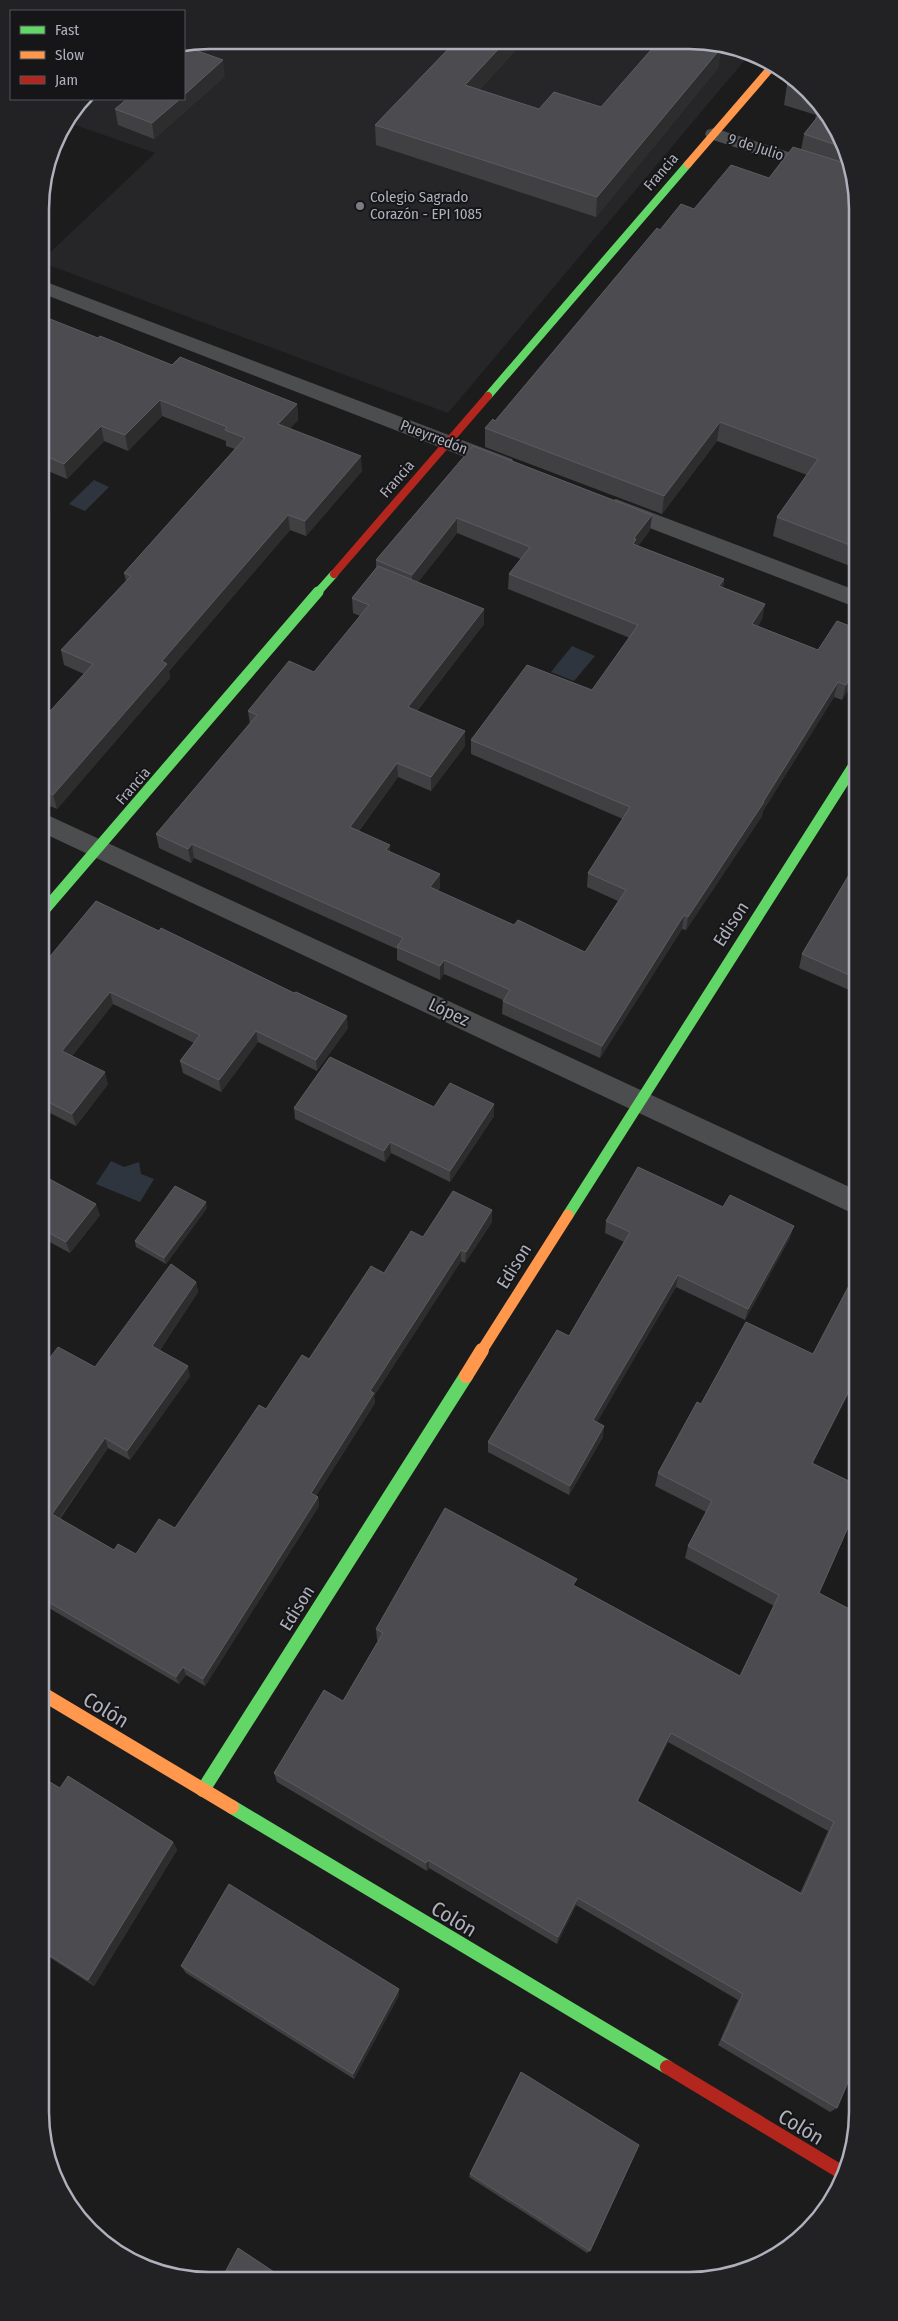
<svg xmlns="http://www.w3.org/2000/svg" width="898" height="2321" viewBox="0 0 898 2321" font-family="'Fira Sans Condensed',sans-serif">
	<rect width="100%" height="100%" fill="#1c1c1c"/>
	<path fill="#262628" d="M209 40 722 43 750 54 448 413 40 262 155 153 67 122 85 99H184V45Z"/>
	<g fill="#2f353e">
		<path d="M94 480 109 487 85 511 69 504Z"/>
		<path d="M572 646 595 656 574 681 551 672Z"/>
		<path d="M111 1161 124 1167 139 1162 141 1174 154 1179 140 1202 96 1184Z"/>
	</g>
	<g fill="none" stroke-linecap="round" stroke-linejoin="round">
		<g fill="#4c4d4f" fill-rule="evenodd">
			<path d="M714 128 854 173 855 186 707 138 705 134 707 130Z"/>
			<path d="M41 280 512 459 515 464 512 469 504 471 496 469 41 293Z"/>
			<path d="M616 499 855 590V607L608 512 605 507 608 502Z"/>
			<path d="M41 812 856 1190V1215L41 832Z"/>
		</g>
		<g stroke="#63d668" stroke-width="8">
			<path d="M488 396 688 164"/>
			<path d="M317 593 334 574"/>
		</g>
		<g stroke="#63d668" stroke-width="11">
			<path d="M41 914 318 592"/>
			<path d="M568 1215 856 762"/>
		</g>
		<g stroke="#63d668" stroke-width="14">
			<path d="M203 1790 466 1376"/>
			<path d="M232 1807 667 2067"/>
		</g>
		<path stroke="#ff974d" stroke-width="8" d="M688 164 775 63"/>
		<path stroke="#ff974d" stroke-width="11" d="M481 1352 568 1215"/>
		<g stroke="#ff974d" stroke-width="14">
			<path d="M466 1376 482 1350"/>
			<path d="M43 1694 232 1807"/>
		</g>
		<path stroke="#b3261e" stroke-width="8" d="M334 574 488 396"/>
		<path stroke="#b3261e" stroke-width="14" d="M667 2067 846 2175"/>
	</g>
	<g fill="#404043" fill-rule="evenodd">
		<path d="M455 42H523L479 90 539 109 601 107 721 48 718 68 596 217 376 145 375 125Z"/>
		<path d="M225 76 154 139 118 125 115 109Z"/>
		<path d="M787 85 809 90 840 134 855 176V568L773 536 777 517 807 475 717 441 662 514 485 447V428L495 421 660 230 694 209 769 178 801 150 804 134 815 120 816 115 784 105Z"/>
		<path d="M41 318 172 365 297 404 298 420 290 428 362 471 306 536 290 530 169 671 170 678 57 809 41 802V721L84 674 64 665 61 650 126 581 124 573 235 449 226 446V441L162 416 128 451 104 441 67 479 41 468Z"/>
		<path d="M473 446 652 515 650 530 638 546 724 579 723 588 765 604 762 619 758 626 818 650 855 628V679L842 700 834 697 763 811 762 816 686 930 682 929 600 1058 502 1014 503 1000 444 974 440 980 397 960V949L194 858 191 863 159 848 156 834 250 724 248 711 314 672 360 616 353 613 352 598 376 568V560ZM457 533 521 559 509 574 508 589 630 638 592 690 471 740V754L623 819 588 873 587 887 618 901 585 952 514 925 438 891 440 888 390 852 359 831 398 777 431 791 465 746 417 711 484 624V609L418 582Z"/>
		<path d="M856 863V993L799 968 802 954Z"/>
		<path d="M42 966 348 1028 317 1071 258 1042 221 1092 183 1073 180 1061 194 1043 113 1004 72 1056 108 1084 76 1126 42 1109Z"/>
		<path d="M856 1002V1017L852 1015Z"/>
		<path d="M434 1107 494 1116 450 1182 391 1153 385 1162 295 1119 294 1108Z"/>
		<path d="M42 1175 100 1215 70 1253 44 1239 42 1242Z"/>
		<path d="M723 1207 790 1238 745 1320 676 1287 597 1422 603 1437 569 1495 488 1452V1442L569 1336 624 1242 605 1233 606 1221Z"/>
		<path d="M207 1208 166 1264 136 1247 135 1241Z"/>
		<path d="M492 1210V1222L465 1263 461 1261 374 1396 375 1403 316 1496 318 1497 319 1506 205 1686 186 1675 179 1684 42 1604V1362L45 1364 95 1367 196 1282 198 1292 160 1350 190 1376 130 1460 108 1448 60 1519 114 1550 136 1554 175 1528 266 1409 384 1273 423 1237Z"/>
		<path d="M856 1277 857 1381H855L813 1463 819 1593 857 1613 837 2108 830 2112 718 2045 738 2000 576 1905 557 1944 429 1868 427 1871 277 1782 274 1773 343 1701 378 1641 377 1640 376 1629 575 1586 740 1676 774 1606 685 1558 688 1546 706 1512 655 1486 658 1473 701 1404 813 1354ZM668 1742 828 1831 800 1893 638 1801Z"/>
		<path d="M43 1778 60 1788 173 1842 177 1850 94 1986 43 1953Z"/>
		<path d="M181 1966 399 1989V1995L354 2079 186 1973Z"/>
		<path d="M470 2174 590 2251 587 2253 469 2177Z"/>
	</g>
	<g fill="#2d2d2e">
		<path d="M505 42H523L465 105V85Z"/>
		<path d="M721 48 718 68 596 217 597 197Z"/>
		<path d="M223 60 225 76 154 139 152 123 180 99H184V95Z"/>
		<path d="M160 400 162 416 128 451 125 435Z"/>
		<path d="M297 404 298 420 280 439 278 424Z"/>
		<path d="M720 422 717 441 662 514 664 496Z"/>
		<path d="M101 426 104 441 67 479 64 464Z"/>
		<path d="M361 456 362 471 306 536 305 521Z"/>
		<path d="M288 515 290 530 169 671 170 678 57 809 53 795 162 661Z"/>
		<path d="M652 515 650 530 635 550 633 544 634 538Z"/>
		<path d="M457 518V533L412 590V575Z"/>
		<path d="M724 579 722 594 719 586Z"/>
		<path d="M765 604 762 619 749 639 752 624Z"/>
		<path d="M484 609V624L408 722V707Z"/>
		<path d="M855 670V679L842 700 846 685Z"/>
		<path d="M838 682 834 697 763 811 762 816 686 930 688 917 763 802Z"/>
		<path d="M465 731V746L431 791V777Z"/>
		<path d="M397 763 398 777 351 841 350 827Z"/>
		<path d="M192 844 194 858 191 863 188 849Z"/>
		<path d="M390 845V859L386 850Z"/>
		<path d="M440 874V888L431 901 430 887Z"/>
		<path d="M684 915 682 929 600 1058 602 1046Z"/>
		<path d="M444 960V974L440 980V966Z"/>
		<path d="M110 992 113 1004 66 1063 62 1051Z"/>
		<path d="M347 1016 348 1028 317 1071 316 1060Z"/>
		<path d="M256 1031 258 1042 221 1092 219 1080Z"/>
		<path d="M105 1072 108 1084 76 1126 72 1114Z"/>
		<path d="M494 1104V1116L450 1182V1171Z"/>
		<path d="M390 1142 391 1153 385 1162 384 1151Z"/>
		<path d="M206 1202 207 1208 166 1264 164 1258Z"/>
		<path d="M96 1204 100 1215 70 1253 66 1242Z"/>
		<path d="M492 1210V1222L465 1263 466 1252Z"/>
		<path d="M794 1226 790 1238 745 1320 748 1309Z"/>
		<path d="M461 1250V1261L374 1396 375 1403 312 1502 311 1493 370 1391Z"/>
		<path d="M678 1275 676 1287 592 1431 593 1420Z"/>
		<path d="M196 1282 198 1292 155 1357 152 1346Z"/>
		<path d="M188 1366 190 1376 130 1460 127 1451Z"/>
		<path d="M857 1375 855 1381 807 1475 812 1463Z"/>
		<path d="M604 1426 603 1437 569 1495 570 1486Z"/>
		<path d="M105 1438 108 1448 56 1523 52 1514Z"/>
		<path d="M318 1497 319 1506 205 1686 203 1679Z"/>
		<path d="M183 1667 186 1675 179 1684 176 1677Z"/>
		<path d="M671 1733 668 1742 634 1809 637 1801Z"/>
		<path d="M173 1842 177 1850 94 1986 88 1980Z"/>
		<path d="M428 1860 429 1868 427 1871 426 1863Z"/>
		<path d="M578 1898 576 1905 557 1944 558 1937Z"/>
		<path d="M399 1989V1995L354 2079 353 2074Z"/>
		<path d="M238 2248 242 2250 284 2278H283Z"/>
	</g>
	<g fill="#4c4c50" stroke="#5b5c61" fill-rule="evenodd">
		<path d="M455 42H505L465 85 539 109 554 92 601 107 657 43H703L721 48 597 197 375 125Z"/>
		<path d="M184 46 223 60 184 95Z"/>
		<path d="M793 78 809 90 811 93 787 85Z"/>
		<path d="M127 99H180L152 123 115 109Z"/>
		<path d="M823 110 840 134 845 148 804 134Z"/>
		<path d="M793 147 851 165 855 176V547L777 517 818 459 720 422 664 496 485 428 493 419 495 421 657 228 660 230 681 204 694 209 731 165 769 178Z"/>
		<path d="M41 318 48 321 50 319 98 338 100 336 172 365 180 357 297 404 278 424 361 456 305 521 288 515 162 661 167 664 53 795 41 789V721L93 664 61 650 131 576 124 573 245 438 225 430 227 427 160 400 125 435 101 426 64 464 41 454Z"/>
		<path d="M473 446 652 515 634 538 636 539 633 544 724 579 719 586 765 604 752 624 818 650 837 621 855 628V670L846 685 838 682 763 802H764L688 917 684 915 602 1046 503 1001 510 990 444 960 440 966 397 947 403 938 192 844 188 849 156 834 257 715 248 711 289 661 314 672 369 605 352 598 378 566 484 609 408 707 465 731 431 777 397 763 350 827 390 845 386 850 440 874 430 887 514 925 518 920 585 952 626 890 588 873 630 807 471 740 527 665 592 690 638 625 509 574 530 547 457 518 412 575 376 560Z"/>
		<path d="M856 863V978L802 954Z"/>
		<path d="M96 901 159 931 161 928 294 993 296 992 347 1016 316 1060 256 1031 219 1080 180 1061 200 1035 110 992 62 1051 105 1072 72 1114 42 1099V966Z"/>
		<path d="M330 1057 434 1107 450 1083 494 1104 450 1171 390 1142 384 1151 294 1108Z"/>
		<path d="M638 1167 723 1207 730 1195 794 1226 748 1309 678 1275 593 1420 604 1426 570 1486 488 1442 557 1330 569 1336 630 1232 606 1221Z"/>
		<path d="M42 1175 96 1204 66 1242 42 1229Z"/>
		<path d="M175 1186 206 1202 164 1258 135 1241Z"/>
		<path d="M453 1191 492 1210 466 1252 461 1250 370 1391 374 1393 311 1493 318 1497 203 1679 183 1667 176 1677 42 1598V1362L45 1364 58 1347 95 1367 171 1264 196 1282 152 1346 188 1366 127 1451 105 1438 52 1514 114 1550 118 1544 136 1554 159 1519 175 1528 259 1405 266 1409 302 1355 309 1359 371 1266 384 1273 411 1231 423 1237Z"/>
		<path d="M854 1276 856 1277 857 1375 812 1463 857 1485V1507L819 1593 857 1613 858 2059 837 2108 722 2040 743 1994 578 1898 558 1937 428 1860 426 1863 274 1773 324 1690 343 1701 383 1633 376 1629 445 1508 577 1579 573 1585 740 1676 779 1595 688 1546 712 1501 658 1473 697 1402 701 1404 746 1322 813 1354ZM671 1733 834 1822 802 1894 637 1801Z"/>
		<path d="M68 1776 173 1842 88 1980 43 1951V1778L60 1788Z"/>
		<path d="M229 1884 399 1989 353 2074 181 1966Z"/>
		<path d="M521 2072 639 2145 590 2251 470 2174Z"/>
		<path d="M238 2248 283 2278H222Z"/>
	</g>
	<circle fill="#7b7c84" stroke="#161618" stroke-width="2" cx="360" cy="206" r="5"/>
	<g text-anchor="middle" stroke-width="4" stroke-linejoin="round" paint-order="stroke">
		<g font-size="15" fill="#aeb0bc" stroke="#161618">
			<text transform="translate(756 147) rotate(18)" y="5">9 de Julio</text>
			<text transform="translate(661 172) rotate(-49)" y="5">Francia</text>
			<text transform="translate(434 437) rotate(21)" y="5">Pueyrredón</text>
			<text transform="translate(397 479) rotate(-49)" y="5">Francia</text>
			<text transform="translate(133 786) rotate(-49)" y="5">Francia</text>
		</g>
		<g font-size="15" fill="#aeb0bc" stroke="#161618" text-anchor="start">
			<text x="370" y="202">Colegio Sagrado<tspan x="370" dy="17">Corazón - EPI 1085</tspan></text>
		</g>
		<g font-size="18" fill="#aeb0bc" stroke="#161618">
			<text transform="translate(731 924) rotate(-57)" y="6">Edison</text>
			<text transform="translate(449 1012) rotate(25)" y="6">López</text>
			<text transform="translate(514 1266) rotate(-58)" y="6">Edison</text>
			<text transform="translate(297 1608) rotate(-58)" y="6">Edison</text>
		</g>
		<g font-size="21" fill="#aeb0bc" stroke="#161618">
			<text transform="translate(106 1710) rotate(31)" y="7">Colón</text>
			<text transform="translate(454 1919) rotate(31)" y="7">Colón</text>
			<text transform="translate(801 2127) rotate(31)" y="7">Colón</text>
		</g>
	</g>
	<path d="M0 0H898V2321H0ZM209 49H689A160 160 0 0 1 849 209V2112A160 160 0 0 1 689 2272H209A160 160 0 0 1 49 2112V209A160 160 0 0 1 209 49Z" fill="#222225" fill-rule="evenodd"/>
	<path fill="none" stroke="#aeb0bc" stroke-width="2.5" d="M209 49H689A160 160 0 0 1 849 209V2112A160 160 0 0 1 689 2272H209A160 160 0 0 1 49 2112V209A160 160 0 0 1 209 49Z"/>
	<rect x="10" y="10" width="175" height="90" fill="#161618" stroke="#53545a"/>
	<rect x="20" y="26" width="25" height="8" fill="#63d668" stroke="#53545a"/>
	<text x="55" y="35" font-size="15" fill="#aeb0bc">Fast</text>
	<rect x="20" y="51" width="25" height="8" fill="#ff974d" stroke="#53545a"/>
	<text x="55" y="60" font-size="15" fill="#aeb0bc">Slow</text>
	<rect x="20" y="76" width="25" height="8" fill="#b3261e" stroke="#53545a"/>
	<text x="55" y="85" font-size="15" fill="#aeb0bc">Jam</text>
</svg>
